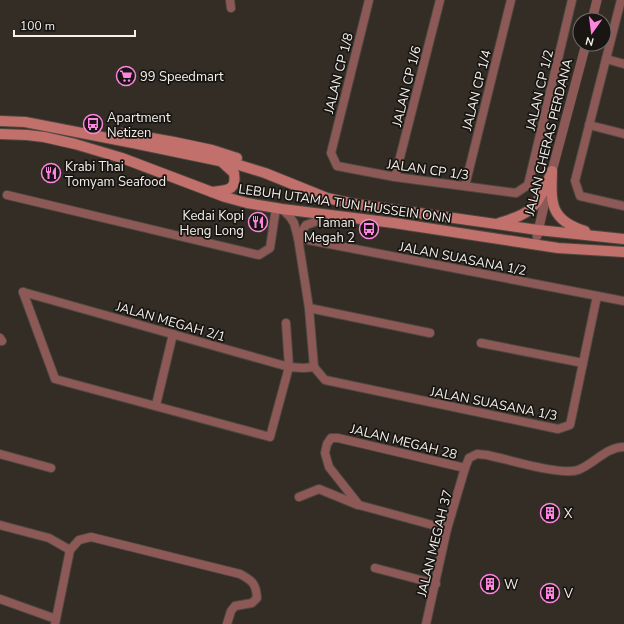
<svg xmlns="http://www.w3.org/2000/svg" width="624" height="624" viewBox="0 0 624 624" font-family="'Nunito Sans',sans-serif">
	<rect width="100%" height="100%" fill="#332d25"/>
	<g fill="none" stroke-linecap="round" stroke-linejoin="round">
		<g stroke="#4e4841" stroke-width="10">
			<g id="minor">
				<path d="M230 0 231 8"/>
				<path d="M369 0 331 153 337 166 395 177 516 193 528 185 572 0"/>
				<path d="M621 0 575 181 580 196 624 206"/>
				<path d="M606 59 624 64"/>
				<path d="M589 125 624 134"/>
				<path d="M395 177 440 0"/>
				<path d="M465 186 511 0"/>
				<path d="M7 195 259 255 270 248 276 208"/>
				<path d="M282 209 290 217 294 223 298 238 309 308 314 367"/>
				<path d="M298 238 624 301"/>
				<path d="M298 238 306 225 332 216"/>
				<path d="M23 292 55 379 270 437 289 367 286 323"/>
				<path d="M23 292 289 367 304 368 314 367"/>
				<path d="M309 308 430 333"/>
				<path d="M0 338 2 341"/>
				<path d="M481 343 583 363"/>
				<path d="M314 367 325 380 558 429 570 425 597 296"/>
				<path d="M156 405 173 334"/>
				<path d="M0 454 51 468"/>
				<path d="M299 497 319 489 358 505"/>
				<path d="M0 525 49 538 70 550"/>
				<path d="M447 529 359 505 329 467 325 453 327 444 331 438H338L465 468"/>
				<path d="M375 568 436 584"/>
				<path d="M0 599 56 619"/>
				<path d="M55 624 70 550 79 540 91 537 240 574C253 581 256 584 257 598L252 603 235 606 231 611 227 624"/>
				<path d="M426 624 447 529 465 468 469 458 477 454 487 455C507 459 561 476 578 470 594 464 606 447 624 447"/>
			</g>
		</g>
		<g stroke="#4e4841" stroke-width="10">
			<g id="tertiary">
				<path d="M592 20 597 0"/>
				<path d="M537 236 552 171 586 44"/>
			</g>
		</g>
		<g stroke="#4e4841" stroke-width="12">
			<g id="secondary">
				<path d="M0 121 25 122 133 143 239 165 265 173 327 198 355 204 538 230 624 239"/>
				<path d="M0 134 27 135 44 137 75 144 122 158 225 197 247 203 282 209 394 223 558 248 624 252"/>
				<path d="M111 138 123 133 174 142 212 150 237 158"/>
				<path d="M552 171C551 202 549 220 585 231"/>
				<path d="M212 192C227 190 237 191 234 173L222 162"/>
				<path d="M499 223C533 213 536 208 550 176"/>
			</g>
		</g>
		<use href="#minor" stroke="#8d5957" stroke-width="8"/>
		<use href="#tertiary" stroke="#8d5957" stroke-width="9"/>
		<use href="#secondary" stroke="#c2706c" stroke-width="10"/>
	</g>
	<defs>
		<g id="supermarket-ring" transform="scale(1)"><circle r="9.5" fill="#181512" stroke="#fe85df" stroke-width="1.5"/><path d="M-6-5.5h2.5l.6 2H6L4.5 2H-2.5L-4.4-4H-6ZM-1.5 3.2a1.3 1.3 0 1 0 .1 0ZM3 3.2a1.3 1.3 0 1 0 .1 0Z" fill="#fe85df"/></g>
		<g id="bus-ring" transform="scale(1)"><circle r="9.5" fill="#181512" stroke="#fe85df" stroke-width="1.5"/><path d="M-5-6H5V4H4V6H2V4H-2V6H-4V4H-5ZM-3.5-4V0h7V-4ZM-3.5 1.2v1.5H-2V1.2ZM2 1.2v1.5H3.5V1.2Z" fill="#fe85df"/></g>
		<g id="restaurant-ring" transform="scale(1)"><circle r="9.5" fill="#181512" stroke="#fe85df" stroke-width="1.5"/><path d="M-5-6h1v4h1v-4h1v4h1v-4h1v5L-1.5 .5V6h-2V.5L-5-1ZM5-6V6H3V1.5H1.5Q1.5-4 5-6Z" fill="#fe85df"/></g>
		<g id="building-ring" transform="scale(1)"><circle r="9.5" fill="#181512" stroke="#fe85df" stroke-width="1.5"/><path d="M-4-6H4V6H1V3H-1V6H-4ZM-2.5-4.3h1.7v1.8h-1.7ZM.8-4.3h1.7v1.8H.8ZM-2.5-1h1.7V.8h-1.7ZM.8-1h1.7V.8H.8Z" fill="#fe85df"/></g>
	</defs>
	<g fill-rule="evenodd">
		<use href="#supermarket-ring" x="126" y="76"/>
		<use href="#bus-ring" x="93" y="124"/>
		<use href="#restaurant-ring" x="51" y="173"/>
		<use href="#restaurant-ring" x="258" y="222"/>
		<use href="#bus-ring" x="369" y="229"/>
		<use href="#building-ring" x="550" y="513"/>
		<use href="#building-ring" x="490" y="584"/>
		<use href="#building-ring" x="550" y="593"/>
	</g>
	<g text-anchor="middle" stroke-width="3.5" stroke-linejoin="round" paint-order="stroke">
		<g font-size="13" fill="#f5f1eb" stroke="#181512">
			<text transform="translate(338 73) rotate(-76)" y="5">JALAN CP 1/8</text>
			<text transform="translate(406 86) rotate(-76)" y="5">JALAN CP 1/6</text>
			<text transform="translate(476 90) rotate(-76)" y="5">JALAN CP 1/4</text>
			<text transform="translate(539 90) rotate(-77)" y="5">JALAN CP 1/2</text>
			<text transform="translate(548 137) rotate(-76)" y="5">JALAN CHERAS PERDANA</text>
			<text transform="translate(428 169) rotate(8)" y="5">JALAN CP 1/3</text>
			<text transform="translate(345 203) rotate(8)" y="5">LEBUH UTAMA TUN HUSSEIN ONN</text>
			<text transform="translate(463 258) rotate(11)" y="5">JALAN SUASANA 1/2</text>
			<text transform="translate(171 321) rotate(16)" y="5">JALAN MEGAH 2/1</text>
			<text transform="translate(494 403) rotate(11)" y="5">JALAN SUASANA 1/3</text>
			<text transform="translate(404 441) rotate(14)" y="5">JALAN MEGAH 28</text>
			<text transform="translate(434 543) rotate(-76)" y="5">JALAN MEGAH 37</text>
		</g>
		<g font-size="13" fill="#f5f1eb" stroke="#181512" text-anchor="start">
			<text x="140" y="81">99 Speedmart</text>
			<text x="107" y="122">Apartment<tspan x="107" dy="15">Netizen</tspan></text>
			<text x="65" y="171">Krabi Thai<tspan x="65" dy="15">Tomyam Seafood</tspan></text>
			<text x="244" y="220" text-anchor="end">Kedai Kopi<tspan x="244" dy="15">Heng Long</tspan></text>
			<text x="355" y="227" text-anchor="end">Taman<tspan x="355" dy="15">Megah 2</tspan></text>
			<text x="564" y="518">X</text>
			<text x="504" y="589">W</text>
			<text x="564" y="598">V</text>
		</g>
	</g>
	<g transform="translate(592 32) rotate(194)"><circle r="19" fill="#181512" stroke="#706d69"/>
	<path d="M0-3L7 15L0 10L-7 15Z" fill="#fe85df"/>
	<text y="-6" font-size="11" font-weight="bold" text-anchor="middle" fill="#f5f1eb">N</text>
	</g>
	<path d="M14 30v6h121v-6" fill="none" stroke="#f5f1eb" stroke-width="2"/>
	<text x="20" y="30" font-size="12" fill="#f5f1eb" stroke="#181512" stroke-width="3" paint-order="stroke">100 m</text>
</svg>
